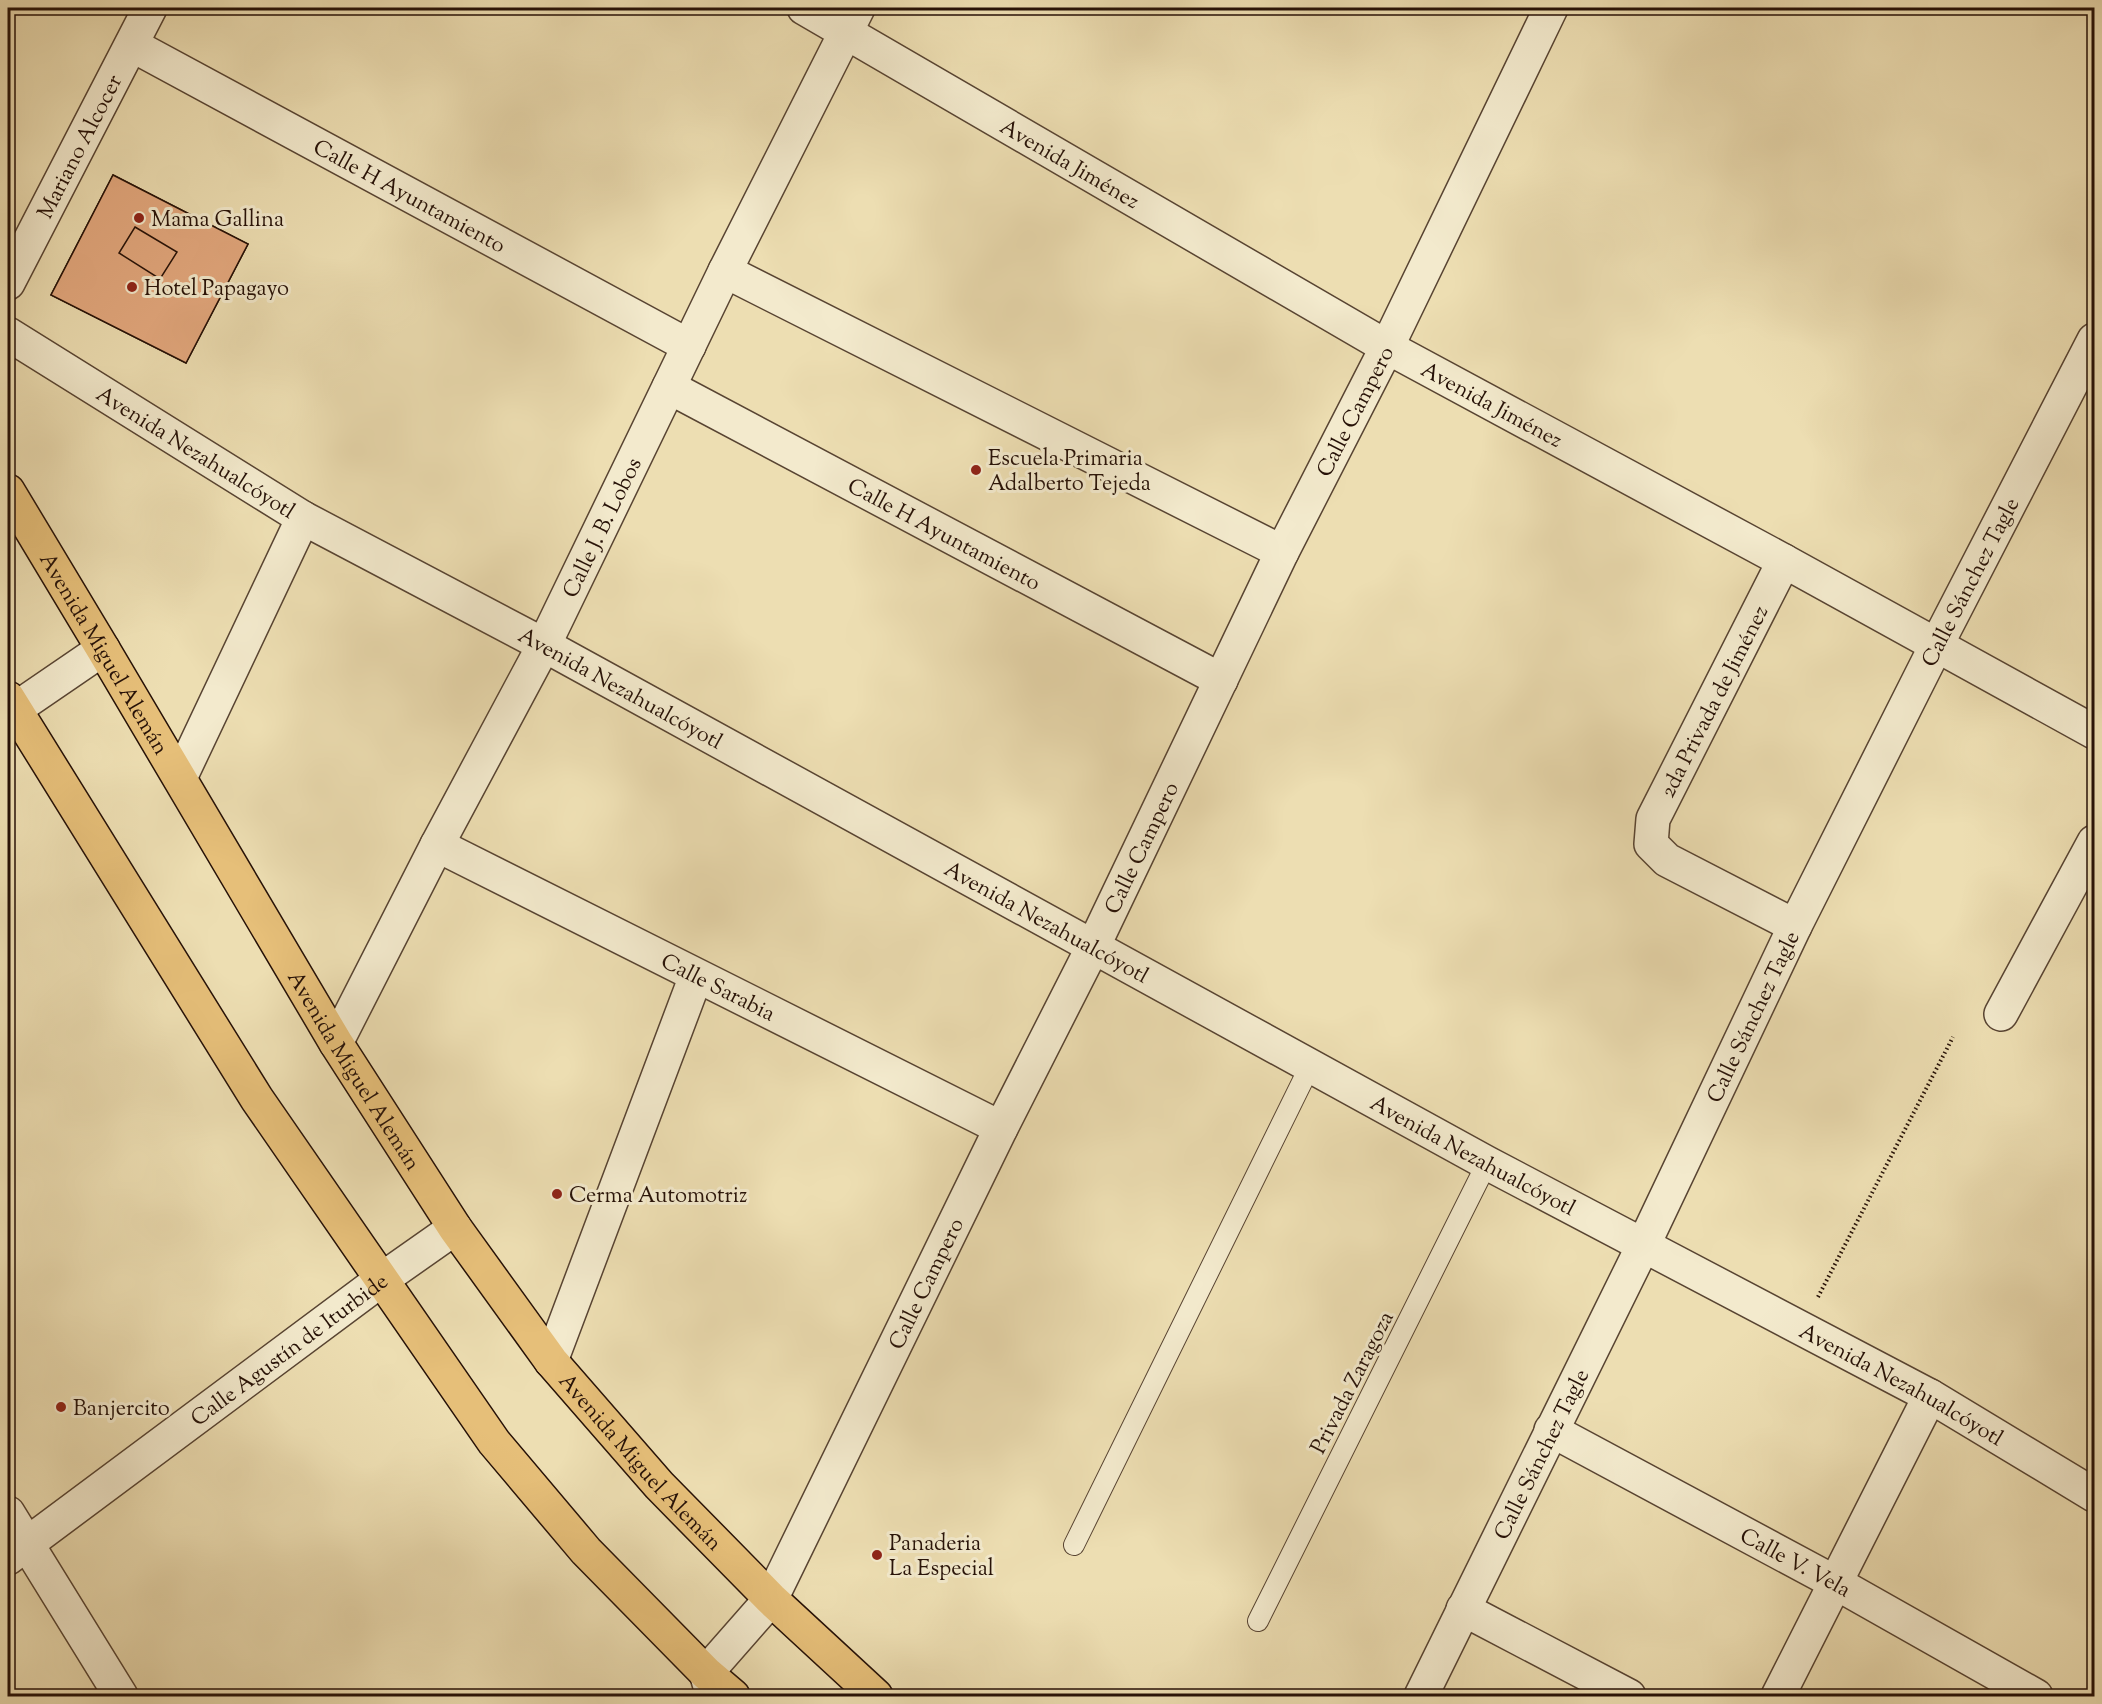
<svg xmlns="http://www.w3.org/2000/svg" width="2102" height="1704" viewBox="0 0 2102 1704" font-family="'Sorts Mill Goudy',serif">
	<rect width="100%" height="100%" fill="#eddeb2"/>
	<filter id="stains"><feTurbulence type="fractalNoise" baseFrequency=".00333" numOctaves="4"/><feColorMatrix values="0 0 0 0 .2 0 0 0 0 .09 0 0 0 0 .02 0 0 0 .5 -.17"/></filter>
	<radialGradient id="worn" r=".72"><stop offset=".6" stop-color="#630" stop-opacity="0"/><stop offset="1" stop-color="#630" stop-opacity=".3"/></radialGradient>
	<g fill="#e3a87e" stroke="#261107" stroke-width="1.5" fill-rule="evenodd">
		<path d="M113 175 248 244 186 363 51 295ZM135 227 177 252 160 279 119 253Z"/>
		<path d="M113 175 248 244 186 363 51 295Z"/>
		<path d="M135 227 177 252 160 279 119 253Z"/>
	</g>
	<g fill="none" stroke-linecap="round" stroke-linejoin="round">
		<g stroke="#584432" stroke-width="22">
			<g id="service">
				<path d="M1074 1545 1310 1066"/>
				<path d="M1258 1621 1487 1163"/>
			</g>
		</g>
		<g stroke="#584432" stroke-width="36">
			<g id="minor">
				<path id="s1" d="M804 8 1387 347 1784 561 2094 732"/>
				<path id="s2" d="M132 45 689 346"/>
				<path d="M725 271 1282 552"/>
				<path id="s3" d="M8 283 150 8"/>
				<path id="s4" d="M8 334 303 518 544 645 1487 1163 1930 1396 2094 1495"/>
				<path id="s5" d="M669 387 1221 680"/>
				<path d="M1784 561 1653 819 1651 844 1667 860 1795 926"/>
				<path d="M8 714 103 649"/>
				<path d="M180 778 303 518"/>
				<path id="s6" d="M437 845 1001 1128"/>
				<path d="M2001 1014 2094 842"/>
				<path id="s7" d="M336 1043 437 845 544 645 725 271 858 8"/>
				<path d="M551 1361 696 976"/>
				<path id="s8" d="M1551 1430 1836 1583 2036 1696"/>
				<path d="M8 1513 121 1696"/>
				<path id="s9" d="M8 1558 381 1280 455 1228"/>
				<path d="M1463 1609 1629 1696"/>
				<path id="s10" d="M713 1696 706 1673 771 1599 1001 1128 1093 947 1282 552 1387 347 1551 8"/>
				<path id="s11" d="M1421 1696 1643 1246 1795 926 1937 644 2094 340"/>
				<path d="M1778 1696 1930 1396"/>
			</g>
		</g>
		<g stroke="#261107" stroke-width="36">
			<g id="primary">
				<path id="s12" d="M8 491 103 649 336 1043 455 1228 551 1361 659 1485 771 1599 876 1696"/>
				<path d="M8 698 257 1099 494 1442 586 1551 706 1673 733 1696"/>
			</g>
		</g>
		<path stroke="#261107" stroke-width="4" stroke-dasharray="1.5 3" stroke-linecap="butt" d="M1818 1297 1953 1037"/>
		<use href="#service" stroke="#f3eacd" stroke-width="20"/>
		<use href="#minor" stroke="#f3eacd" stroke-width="33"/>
		<use href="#primary" stroke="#e6bf79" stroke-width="33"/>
	</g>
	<g fill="#8f2418" stroke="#f3eacd" stroke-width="2">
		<circle cx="139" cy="218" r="6"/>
		<circle cx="132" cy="287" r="6"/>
		<circle cx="976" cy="470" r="6"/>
		<circle cx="557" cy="1194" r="6"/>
		<circle cx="61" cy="1407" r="6"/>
		<circle cx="877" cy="1555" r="6"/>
	</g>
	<g text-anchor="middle" stroke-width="6" stroke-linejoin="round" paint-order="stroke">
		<g font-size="22" fill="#261107" stroke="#f3eacd">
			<text dy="8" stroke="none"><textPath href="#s3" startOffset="154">Mariano Alcocer</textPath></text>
			<text dy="8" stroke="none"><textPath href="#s1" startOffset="308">Avenida Jiménez</textPath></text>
			<text dy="8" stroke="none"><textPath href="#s2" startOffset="316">Calle H Ayuntamiento</textPath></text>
			<text dy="8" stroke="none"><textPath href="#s1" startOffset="794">Avenida Jiménez</textPath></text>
			<text dy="8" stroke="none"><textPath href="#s10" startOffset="1446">Calle Campero</textPath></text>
			<text dy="8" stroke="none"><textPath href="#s4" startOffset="222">Avenida Nezahualcóyotl</textPath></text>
			<text dy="8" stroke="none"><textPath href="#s7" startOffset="580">Calle J. B. Lobos</textPath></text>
			<text dy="8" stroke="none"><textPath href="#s5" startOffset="312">Calle H Ayuntamiento</textPath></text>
			<text dy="8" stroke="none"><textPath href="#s11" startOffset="1242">Calle Sánchez Tagle</textPath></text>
			<text dy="8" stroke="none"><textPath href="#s12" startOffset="189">Avenida Miguel Alemán</textPath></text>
			<text dy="8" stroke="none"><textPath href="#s4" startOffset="708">Avenida Nezahualcóyotl</textPath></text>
			<text transform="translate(1713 701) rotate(-63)" y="8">2da Privada de Jiménez</text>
			<text dy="8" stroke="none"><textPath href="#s10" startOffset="960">Calle Campero</textPath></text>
			<text dy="8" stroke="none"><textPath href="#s4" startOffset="1194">Avenida Nezahualcóyotl</textPath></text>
			<text dy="8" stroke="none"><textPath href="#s6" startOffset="315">Calle Sarabia</textPath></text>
			<text dy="8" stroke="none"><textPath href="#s11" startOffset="756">Calle Sánchez Tagle</textPath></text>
			<text dy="8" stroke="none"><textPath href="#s12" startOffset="675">Avenida Miguel Alemán</textPath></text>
			<text dy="8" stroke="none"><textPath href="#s4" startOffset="1680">Avenida Nezahualcóyotl</textPath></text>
			<text dy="8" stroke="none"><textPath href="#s10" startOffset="474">Calle Campero</textPath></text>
			<text dy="8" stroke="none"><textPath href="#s9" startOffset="350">Calle Agustín de Iturbide</textPath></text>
			<text transform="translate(1351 1382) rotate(-63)" y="8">Privada Zaragoza</text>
			<text dy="8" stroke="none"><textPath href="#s4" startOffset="2166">Avenida Nezahualcóyotl</textPath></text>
			<text dy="8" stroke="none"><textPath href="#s11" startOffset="270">Calle Sánchez Tagle</textPath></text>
			<text dy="8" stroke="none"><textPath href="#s12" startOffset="1161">Avenida Miguel Alemán</textPath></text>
			<text dy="8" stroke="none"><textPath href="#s8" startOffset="278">Calle V. Vela</textPath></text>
		</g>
		<g font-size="22" fill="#261107" stroke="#f3eacd" text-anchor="start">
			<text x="151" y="226">Mama Gallina</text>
			<text x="144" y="295">Hotel Papagayo</text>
			<text x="988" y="465">Escuela Primaria<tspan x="988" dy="25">Adalberto Tejeda</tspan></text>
			<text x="569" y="1202">Cerma Automotriz</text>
			<text x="73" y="1415">Banjercito</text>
			<text x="889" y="1550">Panaderia<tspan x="889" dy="25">La Especial</tspan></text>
		</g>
	</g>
	<rect width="2102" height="1704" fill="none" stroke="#eddeb2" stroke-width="30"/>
	<rect x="9" y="9" width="2084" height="1686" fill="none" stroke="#261107" stroke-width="3"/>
	<rect x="15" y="15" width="2072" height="1674" fill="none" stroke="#261107" stroke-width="1.5"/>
	<rect width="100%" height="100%" filter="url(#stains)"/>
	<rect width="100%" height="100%" fill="url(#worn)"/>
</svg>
